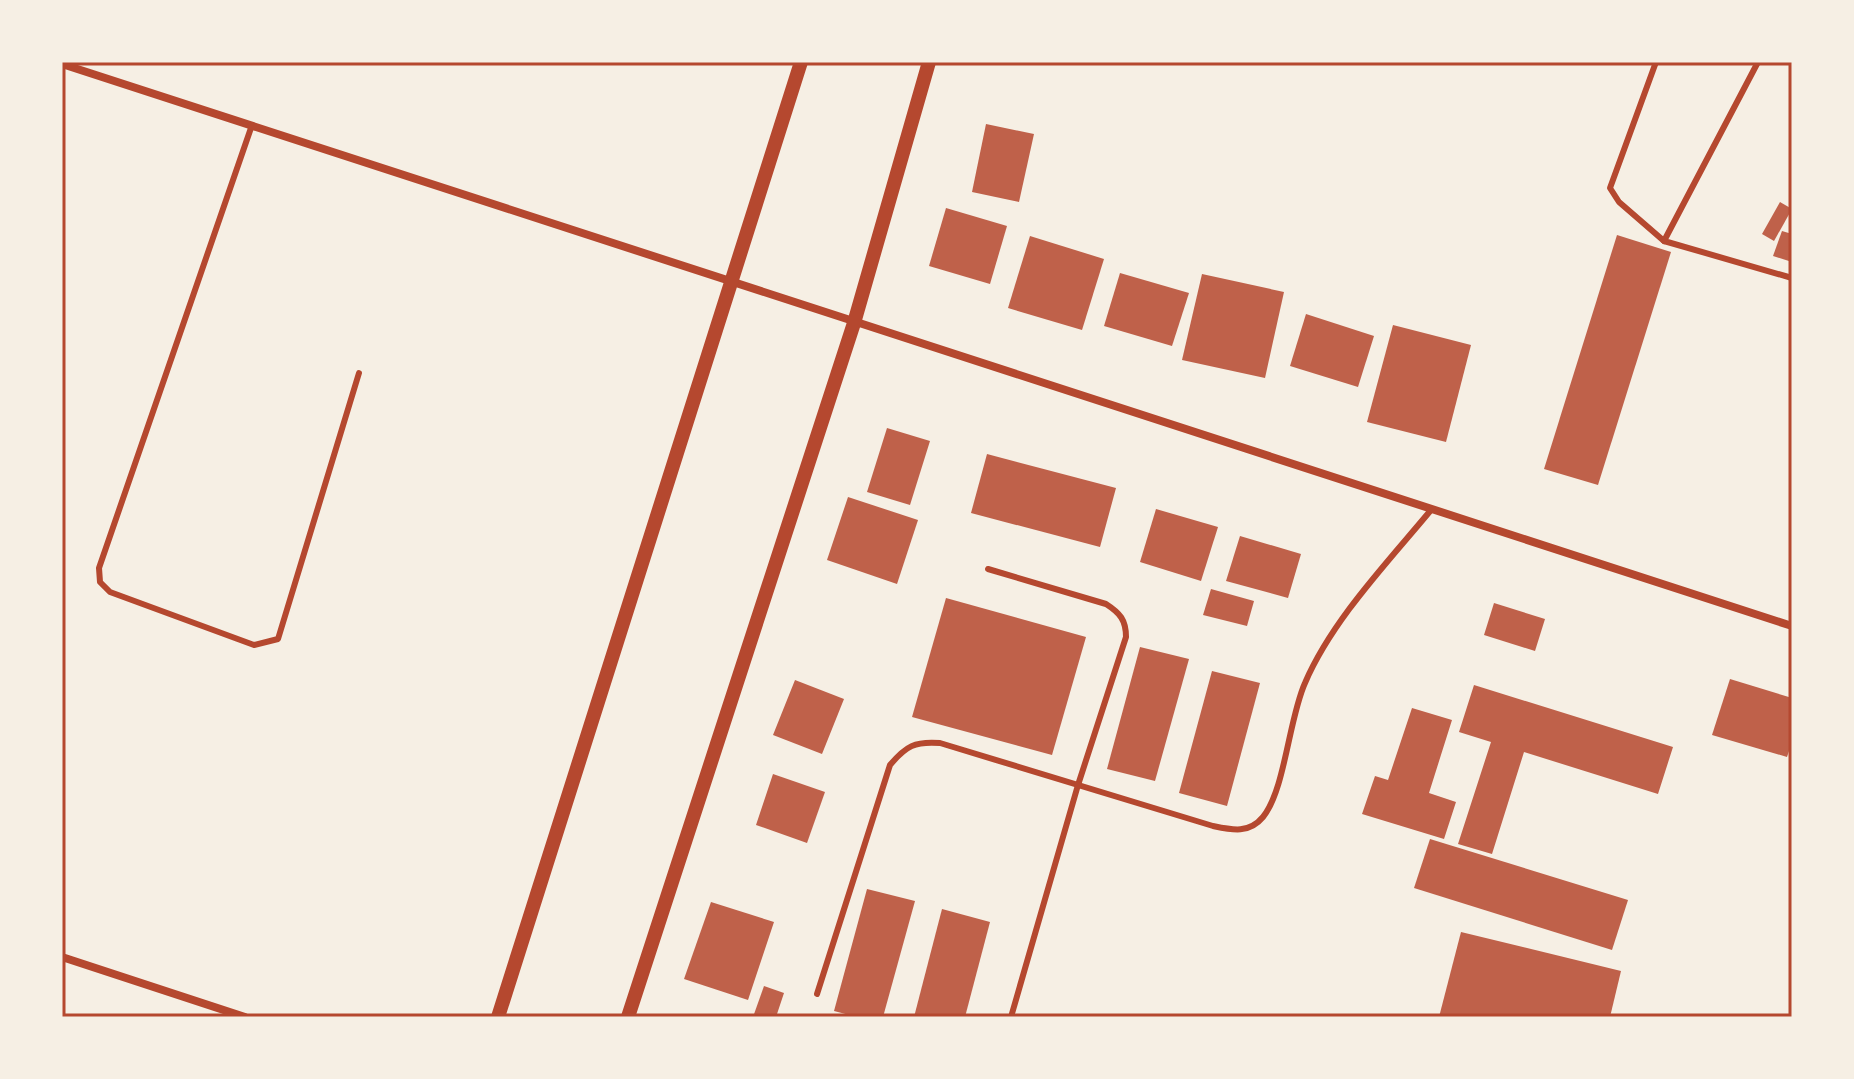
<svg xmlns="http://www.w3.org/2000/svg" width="1854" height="1079" viewBox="0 0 1854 1079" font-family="'Sofia Sans Condensed',sans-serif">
	<rect width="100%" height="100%" fill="#f6efe4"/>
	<g fill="#bf614a">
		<path d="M986 124 1034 134 1019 202 972 192Z"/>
		<path d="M1780 202 1792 209 1774 241 1762 234Z"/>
		<path d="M946 208 1007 226 990 284 929 266Z"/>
		<path d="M1782 231 1792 234V262L1773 256Z"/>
		<path d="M1617 235 1671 252 1598 485 1544 469Z"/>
		<path d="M1030 236 1104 259 1082 330 1008 308Z"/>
		<path d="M1120 273 1189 293 1172 346 1104 326Z"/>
		<path d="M1202 274 1284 292 1265 378 1182 360Z"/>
		<path d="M1306 314 1374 336 1358 387 1290 366Z"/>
		<path d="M1393 325 1471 345 1446 442 1367 422Z"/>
		<path d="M887 428 930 441 910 505 867 492Z"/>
		<path d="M987 454 1116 488 1100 547 971 513Z"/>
		<path d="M848 497 918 520 897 584 827 560Z"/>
		<path d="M1156 509 1218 527 1201 581 1140 562Z"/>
		<path d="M1240 536 1301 554 1288 598 1226 581Z"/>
		<path d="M1211 589 1254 601 1247 626 1203 615Z"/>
		<path d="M946 598 1086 637 1052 755 912 717Z"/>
		<path d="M1494 603 1545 619 1535 651 1484 635Z"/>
		<path d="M1140 647 1189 659 1155 781 1107 769Z"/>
		<path d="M1212 671 1260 683 1227 806 1179 793Z"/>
		<path d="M1730 679 1792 698V742L1787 757 1712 735Z"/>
		<path d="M795 680 844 699 822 754 773 735Z"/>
		<path d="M1474 685 1673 747 1658 794 1524 752 1492 854 1458 844 1491 742 1459 732Z"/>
		<path d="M1412 708 1452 720 1429 793 1456 802 1444 839 1362 814 1375 776 1388 780Z"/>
		<path d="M773 774 825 792 807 843 756 825Z"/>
		<path d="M1430 839 1628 900 1612 950 1414 888Z"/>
		<path d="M867 889 915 901 883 1017H857L834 1011Z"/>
		<path d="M711 902 774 922 748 1000 684 979Z"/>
		<path d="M942 909 990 922 965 1017H914Z"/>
		<path d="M1461 932 1621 971 1610 1017H1439Z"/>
		<path d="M764 986 784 993 776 1017H753Z"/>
	</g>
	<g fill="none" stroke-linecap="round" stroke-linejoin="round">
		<g stroke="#b5482f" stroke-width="6">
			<path d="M1656 62 1610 188 1619 202 1664 241"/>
			<path d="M1758 62 1664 241 1792 278"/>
			<path d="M252 125 99 568 100 582 110 592 254 645 278 639 359 373"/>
			<path d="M988 569 1106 604C1120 613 1126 620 1126 637L1078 785 1011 1017"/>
			<path d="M817 994 890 765C906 746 915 741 940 743L1213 826C1232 830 1249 834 1263 817 1285 790 1289 718 1305 683 1332 620 1388 562 1431 510"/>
		</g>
		<g stroke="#b5482f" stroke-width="8">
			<path d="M62 64 1792 626"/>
			<path d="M62 957 245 1017"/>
		</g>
		<g stroke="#b5482f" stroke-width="14">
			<path d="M498 1017 801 62"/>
			<path d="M628 1017 854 323 929 62"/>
		</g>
	</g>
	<rect width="1854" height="1079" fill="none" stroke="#f6efe4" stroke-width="128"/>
	<rect x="64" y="64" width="1726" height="951" fill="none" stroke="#b5482f" stroke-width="3"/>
</svg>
